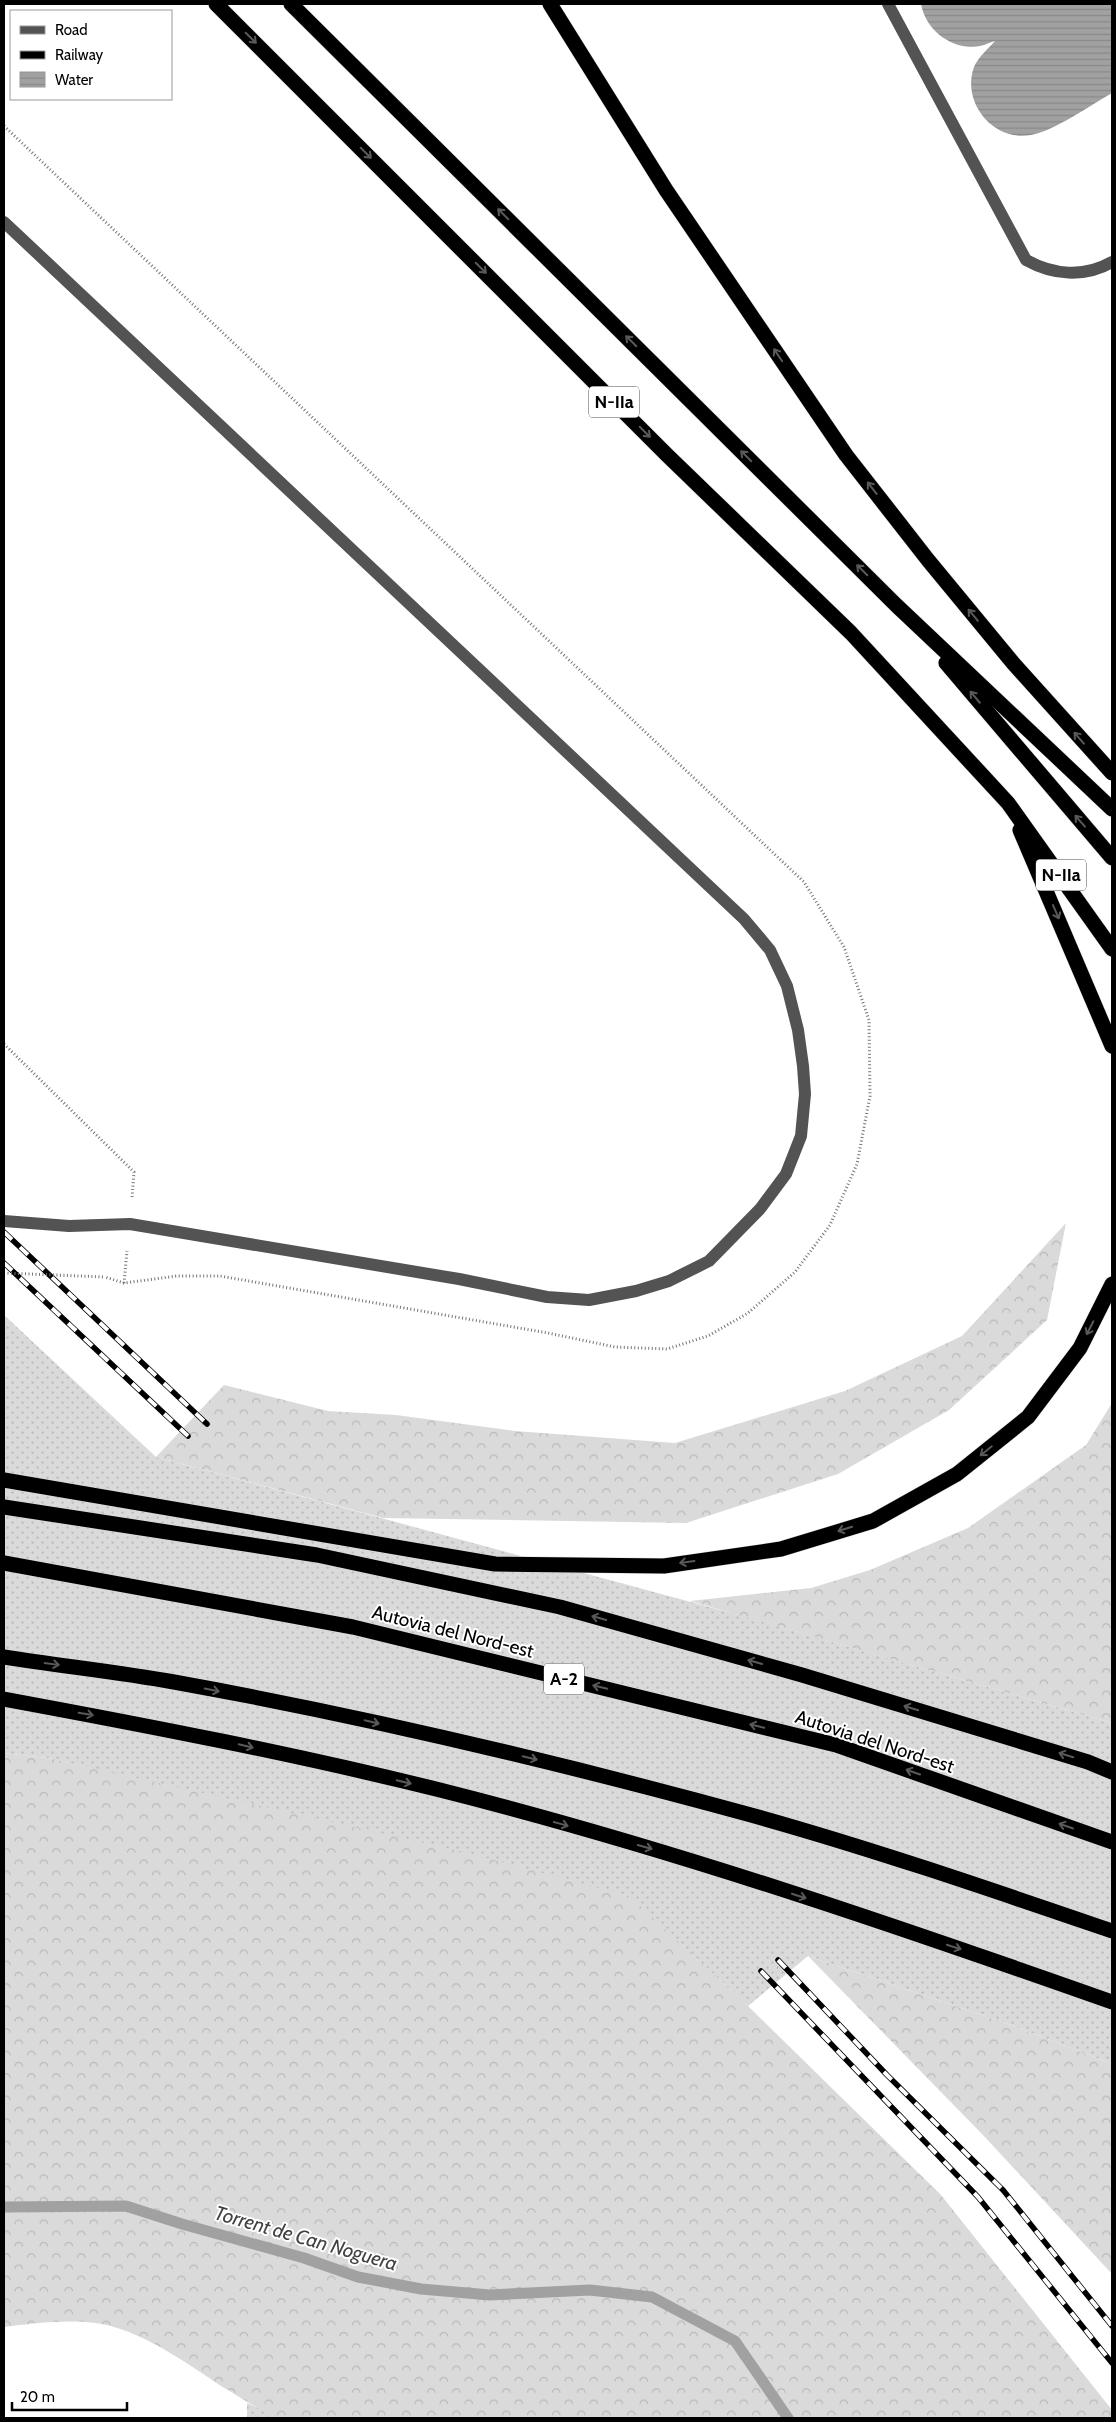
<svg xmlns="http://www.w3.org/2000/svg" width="1116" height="2422" viewBox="0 0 1116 2422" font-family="Cabin,sans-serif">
	<defs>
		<pattern id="grass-dots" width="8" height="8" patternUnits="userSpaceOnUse" patternTransform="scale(1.25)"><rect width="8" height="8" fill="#dadada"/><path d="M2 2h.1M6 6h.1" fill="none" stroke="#b9b9b9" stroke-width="1.8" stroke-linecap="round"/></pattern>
		<pattern id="forest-crowns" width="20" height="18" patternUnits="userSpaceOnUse" patternTransform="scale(1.25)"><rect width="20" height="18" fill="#dadada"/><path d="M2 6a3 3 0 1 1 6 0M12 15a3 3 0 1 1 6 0" fill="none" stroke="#b9b9b9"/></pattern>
		<pattern id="water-rules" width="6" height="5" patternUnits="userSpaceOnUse" patternTransform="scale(1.25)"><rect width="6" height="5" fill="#a1a1a1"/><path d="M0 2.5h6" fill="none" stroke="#898989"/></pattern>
	</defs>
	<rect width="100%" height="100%" fill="#fff"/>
	<g fill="url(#grass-dots)">
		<path d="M4 1315 156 1457 750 1618 1112 1723V2064L1011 2025 808 1956 748 2006 628 1896 48 1758 4 1753Z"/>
		<path d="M247 2403 282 2418H247Z"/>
	</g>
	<g fill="url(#forest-crowns)">
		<path d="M1066 1223 1047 1320 949 1410 838 1474 686 1523 383 1518 156 1457 224 1385 328 1411 396 1415 515 1431 675 1443 845 1391 962 1336Z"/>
		<path d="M1112 1403V1723L690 1601 811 1588 870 1570 968 1528 1086 1445Z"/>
		<path d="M4 1753 48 1758 464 1852 629 1896 748 2006 941 2195 1112 2410V2418H282C259 2411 242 2398 221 2386 188 2364 152 2338 114 2327 83 2317 36 2323 4 2327Z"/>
		<path d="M808 1956 1011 2025 1112 2064V2274L983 2135Z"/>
	</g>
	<path fill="url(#water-rules)" d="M921 4H1112V93C1091 105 1054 131 1031 135 994 142 961 103 974 67 979 56 988 49 995 41 991 42 985 45 980 46 953 51 926 31 921 4Z"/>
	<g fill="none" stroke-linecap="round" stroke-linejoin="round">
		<path stroke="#a1a1a1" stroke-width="11" d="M4 2207 126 2206 182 2224 304 2258 358 2277 421 2289 490 2295 590 2290 652 2297 735 2341 788 2418"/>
		<g stroke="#dbdbdb" stroke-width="16">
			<g id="highway">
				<path d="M216 4 667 455 851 633 1008 803 1112 949"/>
				<path d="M291 4 896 605 1112 809"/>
				<path d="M550 4 666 190 846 455 928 560 1013 663 1112 773"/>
				<path d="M946 663 1112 858"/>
				<path d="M1020 830 1112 1046"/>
				<path d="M4 1480 495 1564 664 1566 781 1549 873 1521 957 1474 1028 1417 1080 1348 1112 1284"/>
				<path d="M4 1507 317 1555 560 1607 802 1675 1088 1762 1112 1772"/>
				<path d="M4 1563 353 1627 836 1745 1112 1842"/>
				<path d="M4 1657C61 1666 118 1672 174 1682 368 1717 561 1763 751 1815 873 1849 992 1890 1112 1931"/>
				<path d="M4 1699C150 1726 295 1754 440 1790 667 1847 891 1924 1112 2002"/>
			</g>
		</g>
		<g stroke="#757575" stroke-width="3" stroke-dasharray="1 2.5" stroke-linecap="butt">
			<path d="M4 126 804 882 844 947 869 1020 870 1096 857 1164 830 1225 795 1272 748 1313 708 1336 667 1349 615 1347 548 1333 220 1276H177L124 1283 105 1277"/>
			<path d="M4 1044 134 1172 132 1198"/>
			<path d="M124 1283 127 1251"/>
		</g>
		<g stroke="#535353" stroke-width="12">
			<path d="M888 4 1026 260C1053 275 1084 278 1112 262"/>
			<path d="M4 222 744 919 770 950 787 986 798 1030 803 1066 805 1094 801 1136 786 1174 760 1209 709 1261 669 1281 636 1291 589 1300 547 1297 459 1279 130 1224 69 1226 4 1221"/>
		</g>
		<use href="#highway" stroke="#000" stroke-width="15"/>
		<g stroke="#000" stroke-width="5.5">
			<g id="rail">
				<path d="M4 1232 207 1424"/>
				<path d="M4 1263 188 1436"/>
				<path d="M778 1960 887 2075 1003 2190 1112 2326"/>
				<path d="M761 1971 978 2197 1112 2363"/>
			</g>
		</g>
		<use href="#rail" stroke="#fff" stroke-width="4" stroke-dasharray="11" stroke-linecap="butt"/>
		<path stroke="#757575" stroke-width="3" stroke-dasharray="1 2.5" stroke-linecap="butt" d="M4 1273 105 1277"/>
	</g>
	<defs><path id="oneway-shaft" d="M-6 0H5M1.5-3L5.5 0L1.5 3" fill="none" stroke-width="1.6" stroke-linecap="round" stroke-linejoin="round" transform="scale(1.25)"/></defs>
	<g stroke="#595959">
		<use href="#oneway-shaft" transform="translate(251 38) rotate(45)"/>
		<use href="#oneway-shaft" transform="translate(366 153) rotate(45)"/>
		<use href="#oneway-shaft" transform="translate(503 214) rotate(-135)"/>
		<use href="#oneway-shaft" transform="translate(481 268) rotate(45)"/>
		<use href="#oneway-shaft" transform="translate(631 341) rotate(-135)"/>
		<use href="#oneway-shaft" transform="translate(778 355) rotate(-124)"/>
		<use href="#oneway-shaft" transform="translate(645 432) rotate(45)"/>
		<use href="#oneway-shaft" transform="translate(746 456) rotate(-135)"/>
		<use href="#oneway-shaft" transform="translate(872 488) rotate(-128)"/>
		<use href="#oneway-shaft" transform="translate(862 570) rotate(-135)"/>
		<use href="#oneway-shaft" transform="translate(973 615) rotate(-130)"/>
		<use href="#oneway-shaft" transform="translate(975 697) rotate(-130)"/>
		<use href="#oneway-shaft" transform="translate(1079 738) rotate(-131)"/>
		<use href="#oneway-shaft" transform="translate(1080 821) rotate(-131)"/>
		<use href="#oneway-shaft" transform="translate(1056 912) rotate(66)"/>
		<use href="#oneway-shaft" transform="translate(1090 1328) rotate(117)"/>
		<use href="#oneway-shaft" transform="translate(986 1451) rotate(141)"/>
		<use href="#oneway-shaft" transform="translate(845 1529) rotate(163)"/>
		<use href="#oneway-shaft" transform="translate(687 1562) rotate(172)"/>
		<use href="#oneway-shaft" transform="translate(599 1618) rotate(-164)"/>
		<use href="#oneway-shaft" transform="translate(755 1662) rotate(-164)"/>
		<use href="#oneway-shaft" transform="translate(52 1664) rotate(8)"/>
		<use href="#oneway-shaft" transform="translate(600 1687) rotate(-166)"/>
		<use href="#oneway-shaft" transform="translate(212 1690) rotate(11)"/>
		<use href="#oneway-shaft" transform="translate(911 1708) rotate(-163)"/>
		<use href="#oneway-shaft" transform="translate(86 1714) rotate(10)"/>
		<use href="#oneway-shaft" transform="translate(372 1722) rotate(13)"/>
		<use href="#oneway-shaft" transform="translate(757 1726) rotate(-166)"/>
		<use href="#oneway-shaft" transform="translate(246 1746) rotate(13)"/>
		<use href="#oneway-shaft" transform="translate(1066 1755) rotate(-163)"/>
		<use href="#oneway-shaft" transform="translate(530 1758) rotate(13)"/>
		<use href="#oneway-shaft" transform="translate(913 1772) rotate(-161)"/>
		<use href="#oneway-shaft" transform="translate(404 1782) rotate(13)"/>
		<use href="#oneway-shaft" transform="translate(561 1824) rotate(15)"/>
		<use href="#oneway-shaft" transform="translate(1066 1826) rotate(-161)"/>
		<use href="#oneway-shaft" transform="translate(645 1847) rotate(16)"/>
		<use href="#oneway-shaft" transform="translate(799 1896) rotate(18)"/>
		<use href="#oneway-shaft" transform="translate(954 1947) rotate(18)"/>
	</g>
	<g text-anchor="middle" stroke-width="4" stroke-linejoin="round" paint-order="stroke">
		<g fill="#fff" stroke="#4c4c4c" stroke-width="1">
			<rect x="589" y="386.5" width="50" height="31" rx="4"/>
			<rect x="1036" y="859.5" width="50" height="31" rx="4"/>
			<rect x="544" y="1663.5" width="40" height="31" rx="4"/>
		</g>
		<g font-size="18" font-weight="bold" fill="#000">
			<text x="614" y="408">N-IIa</text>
			<text x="1061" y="881">N-IIa</text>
			<text x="564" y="1685">A-2</text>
		</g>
		<g font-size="19" fill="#000" stroke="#fff">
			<text transform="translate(453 1631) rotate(14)" y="7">Autovia del Nord-est</text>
			<text transform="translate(875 1741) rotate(18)" y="7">Autovia del Nord-est</text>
		</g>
		<g font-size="20" font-style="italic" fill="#424242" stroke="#fff">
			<text transform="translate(306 2238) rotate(16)" y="7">Torrent de Can Noguera</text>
		</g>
	</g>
	<rect width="1116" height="2422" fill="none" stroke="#000000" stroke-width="10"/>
	<rect x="10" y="10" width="162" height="90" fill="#ffffff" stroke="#999999"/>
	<rect x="20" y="26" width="25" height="8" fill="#535353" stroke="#999999"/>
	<text x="55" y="35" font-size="15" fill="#000000">Road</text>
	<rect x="20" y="51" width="25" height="8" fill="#000000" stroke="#999999"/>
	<text x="55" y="60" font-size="15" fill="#000000">Railway</text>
	<rect x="20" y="72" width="25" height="15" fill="url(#water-rules)" stroke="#999999"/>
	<text x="55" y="85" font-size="15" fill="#000000">Water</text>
	<path d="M12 2402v8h115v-8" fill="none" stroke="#000000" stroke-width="2.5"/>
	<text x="20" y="2402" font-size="15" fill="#000000" stroke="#ffffff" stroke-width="4" paint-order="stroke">20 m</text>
</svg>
